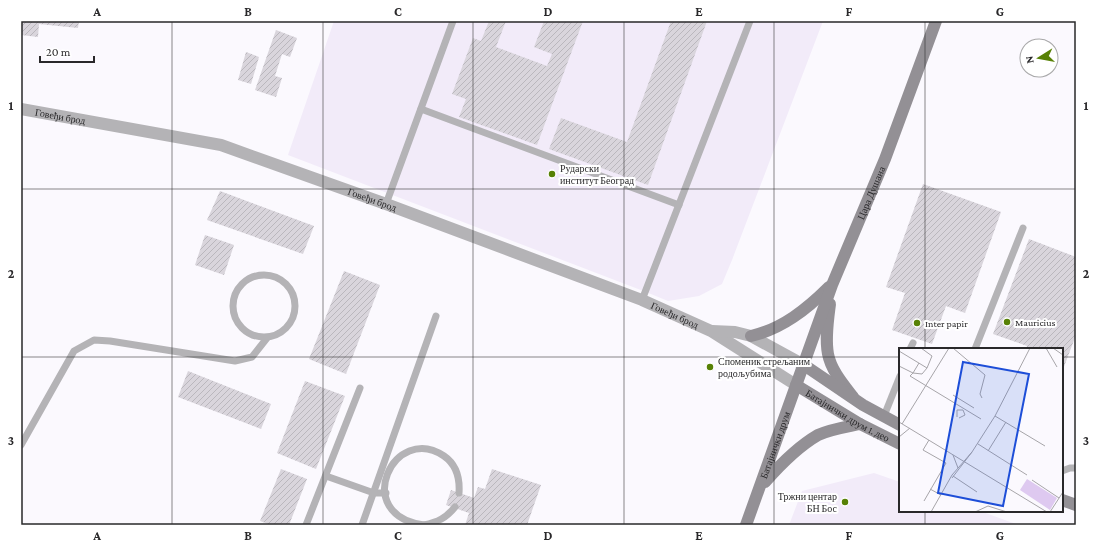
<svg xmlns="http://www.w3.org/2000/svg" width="1097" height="546" viewBox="0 0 1097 546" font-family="'Crimson Pro',serif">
	<defs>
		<pattern id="building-hatch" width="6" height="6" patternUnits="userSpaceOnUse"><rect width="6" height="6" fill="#d9d5dc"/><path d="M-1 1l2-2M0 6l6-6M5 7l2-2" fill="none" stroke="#bab7bd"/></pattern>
	</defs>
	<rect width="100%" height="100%" fill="#fbf9fe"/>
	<g fill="#f2ebf9">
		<path d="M334 21H823L732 260 722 284 699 296 668 301 646 292 288 155Z"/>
		<path d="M874 473 900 482V511H980L1019 525H789L802 491Z"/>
	</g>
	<g fill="url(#building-hatch)">
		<path d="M22 21H79L78 28 39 24 38 37 21 35Z"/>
		<path d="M489 21H506L496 47 547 66 552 54 534 47 544 21H583L537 145 459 117 466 99 452 94 473 38 481 41Z"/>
		<path d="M671 21H707L648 185 549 149 561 118 627 142Z"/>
		<path d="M276 30 297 38 290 57 282 54 275 76 282 78 276 97 255 90Z"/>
		<path d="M246 52 259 57 251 84 238 80Z"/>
		<path d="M923 184 1001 212 965 313 946 306 932 344 892 330 905 293 886 287Z"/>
		<path d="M220 191 314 226 303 254 207 220Z"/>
		<path d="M205 235 234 245 224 275 195 265Z"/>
		<path d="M1029 239 1076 257V335L1062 372V349H1026L1027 346 993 334Z"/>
		<path d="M344 271 380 285 346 374 309 359Z"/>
		<path d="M188 371 271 404 261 429 178 397Z"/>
		<path d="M305 381 345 396 316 469 277 453Z"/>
		<path d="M281 469 307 479 289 525H271L260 521Z"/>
		<path d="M492 469 541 485 527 525H465L469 513 446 505 451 490 474 498 478 487 485 489Z"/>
	</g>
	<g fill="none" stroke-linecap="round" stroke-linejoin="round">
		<g stroke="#b4b3b6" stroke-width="7">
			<path d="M421 109 679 205"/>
			<path d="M386 204 453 21"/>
			<circle cx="264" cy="306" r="31"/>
			<path d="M642 300 750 21"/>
			<path d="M910 349 913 343"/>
			<path d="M975 349 1023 228"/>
			<path d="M884 416 900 376"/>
			<path d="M21 445 74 351 94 340 110 341 235 361 252 357 267 338"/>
			<path d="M1062 471 1070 468H1076"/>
			<path d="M326 476 374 493H386"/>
			<path d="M306 525 360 388"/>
			<path d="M362 525 436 316"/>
			<path d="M424 525C350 515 394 422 444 456 457 465 460 478 459 493"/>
			<path d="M424 525C438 522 446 518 455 507"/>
		</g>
		<g stroke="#b4b3b6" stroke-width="12">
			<path id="s1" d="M21 109 221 145 386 204 642 300 711 331 796 385"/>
			<path d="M712 331 735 332 751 336 804 365"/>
		</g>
		<g stroke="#939095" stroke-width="12">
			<path d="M830 304C828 320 825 338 828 354 831 370 843 384 853 397"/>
			<path d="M751 336C782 329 807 309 829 287"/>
			<path d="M804 365 863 405 900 425"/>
			<path id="s2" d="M796 385 860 424 900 444"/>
			<path d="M765 482C779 466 799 446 818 435 831 429 846 427 860 424"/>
			<path d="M1062 500 1076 505"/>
			<path id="s3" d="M746 525 832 285 885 159 936 21"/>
		</g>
	</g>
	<path fill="none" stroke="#29282a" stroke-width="1" stroke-opacity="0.55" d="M172 21V525M323 21V525M473 21V525M624 21V525M774 21V525M925 21V349M21 189H1076M21 357H900M1062 357H1076M925 511V525"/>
	<g fill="#578105" stroke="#fff" stroke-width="1.5">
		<circle cx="552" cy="174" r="4"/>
		<circle cx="1007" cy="322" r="4"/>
		<circle cx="917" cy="323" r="4"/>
		<circle cx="710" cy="367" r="4"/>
		<circle cx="845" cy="502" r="4"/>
	</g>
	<g text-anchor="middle" stroke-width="4" stroke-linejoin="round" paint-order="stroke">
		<g font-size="10" fill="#29282a" stroke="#fff">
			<text dy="4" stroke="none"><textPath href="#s1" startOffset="40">Говеђи брод</textPath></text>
			<text dy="4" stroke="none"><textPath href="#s3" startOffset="355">Цара Душана</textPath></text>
			<text dy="4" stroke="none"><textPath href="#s1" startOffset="364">Говеђи брод</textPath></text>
			<text dy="4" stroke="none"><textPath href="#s1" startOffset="688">Говеђи брод</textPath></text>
			<text dy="4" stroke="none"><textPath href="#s2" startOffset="60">Батајнички друм 1. део</textPath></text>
			<text dy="4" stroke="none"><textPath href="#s3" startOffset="85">Батајнички друм</textPath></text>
		</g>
		<g font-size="10" fill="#29282a" stroke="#fff" text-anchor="start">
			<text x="560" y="172">Рударски<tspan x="560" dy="12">институт Београд</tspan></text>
			<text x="1015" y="326">Mauricius</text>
			<text x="925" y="327">Inter papir</text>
			<text x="718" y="365">Споменик стрељаним<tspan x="718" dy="12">родољубима</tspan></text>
			<text x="837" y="500" text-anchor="end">Тржни центар<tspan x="837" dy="12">БН Бос</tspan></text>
		</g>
	</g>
	<g transform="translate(899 348)">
		<rect width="164" height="164" fill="#fbf9fe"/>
		<path d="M128 131 158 150 151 162 121 142Z" fill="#dec9f0"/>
		<path fill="none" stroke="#a7a5a9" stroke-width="1" d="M54 0 86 27 81 46 83 50M147 0 158 19M154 0 164 7M0 3 28 20 33 8 22 0M0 18 14 25 20 15M28 20 23 26 14 25 11 28 82 71M54 47 75 60M96 68 146 98M58 69V62H64L66 67 60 70M0 74 148 164M3 76 50 0M0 89 11 80M79 96 128 127M89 103 107 74M54 107 59 120M0 117V89M54 128 78 144M53 130 73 104M133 132 160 150M31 141 42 147M25 153 47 115 24 102 30 92M32 164 53 127 73 104 96 68 131 0M76 164 89 158 108 164M151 164 164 144"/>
		<path fill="#1d4ed8" fill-opacity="0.15" stroke="#1d4ed8" stroke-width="2" d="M64 14 130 26 104 158 39 145Z"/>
		<rect width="164" height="164" fill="none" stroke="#29282a" stroke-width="2"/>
	</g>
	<rect width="1097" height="546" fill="none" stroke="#ffffff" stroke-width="44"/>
	<g transform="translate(1039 58) rotate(259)"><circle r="19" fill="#ffffff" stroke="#a9a9aa"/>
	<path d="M0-3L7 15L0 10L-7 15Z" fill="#578105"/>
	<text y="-6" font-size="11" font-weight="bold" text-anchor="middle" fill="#29282a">N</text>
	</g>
	<path d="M40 56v6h54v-6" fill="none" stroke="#29282a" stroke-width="2"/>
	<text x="46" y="56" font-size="12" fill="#29282a" stroke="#ffffff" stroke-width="3" paint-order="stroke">20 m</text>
	<rect x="22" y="22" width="1053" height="502" fill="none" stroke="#29282a" stroke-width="1.5"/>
	<g font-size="13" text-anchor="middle" font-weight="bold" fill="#29282a">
		<text x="97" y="16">A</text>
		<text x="248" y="16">B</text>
		<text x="398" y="16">C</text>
		<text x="548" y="16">D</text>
		<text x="699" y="16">E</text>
		<text x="849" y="16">F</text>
		<text x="1000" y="16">G</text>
		<text x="11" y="110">1</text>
		<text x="1086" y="110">1</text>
		<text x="11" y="278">2</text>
		<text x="1086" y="278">2</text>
		<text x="11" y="445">3</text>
		<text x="1086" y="445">3</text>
		<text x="97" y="540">A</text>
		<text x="248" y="540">B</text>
		<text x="398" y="540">C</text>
		<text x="548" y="540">D</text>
		<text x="699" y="540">E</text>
		<text x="849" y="540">F</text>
		<text x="1000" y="540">G</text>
	</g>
</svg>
